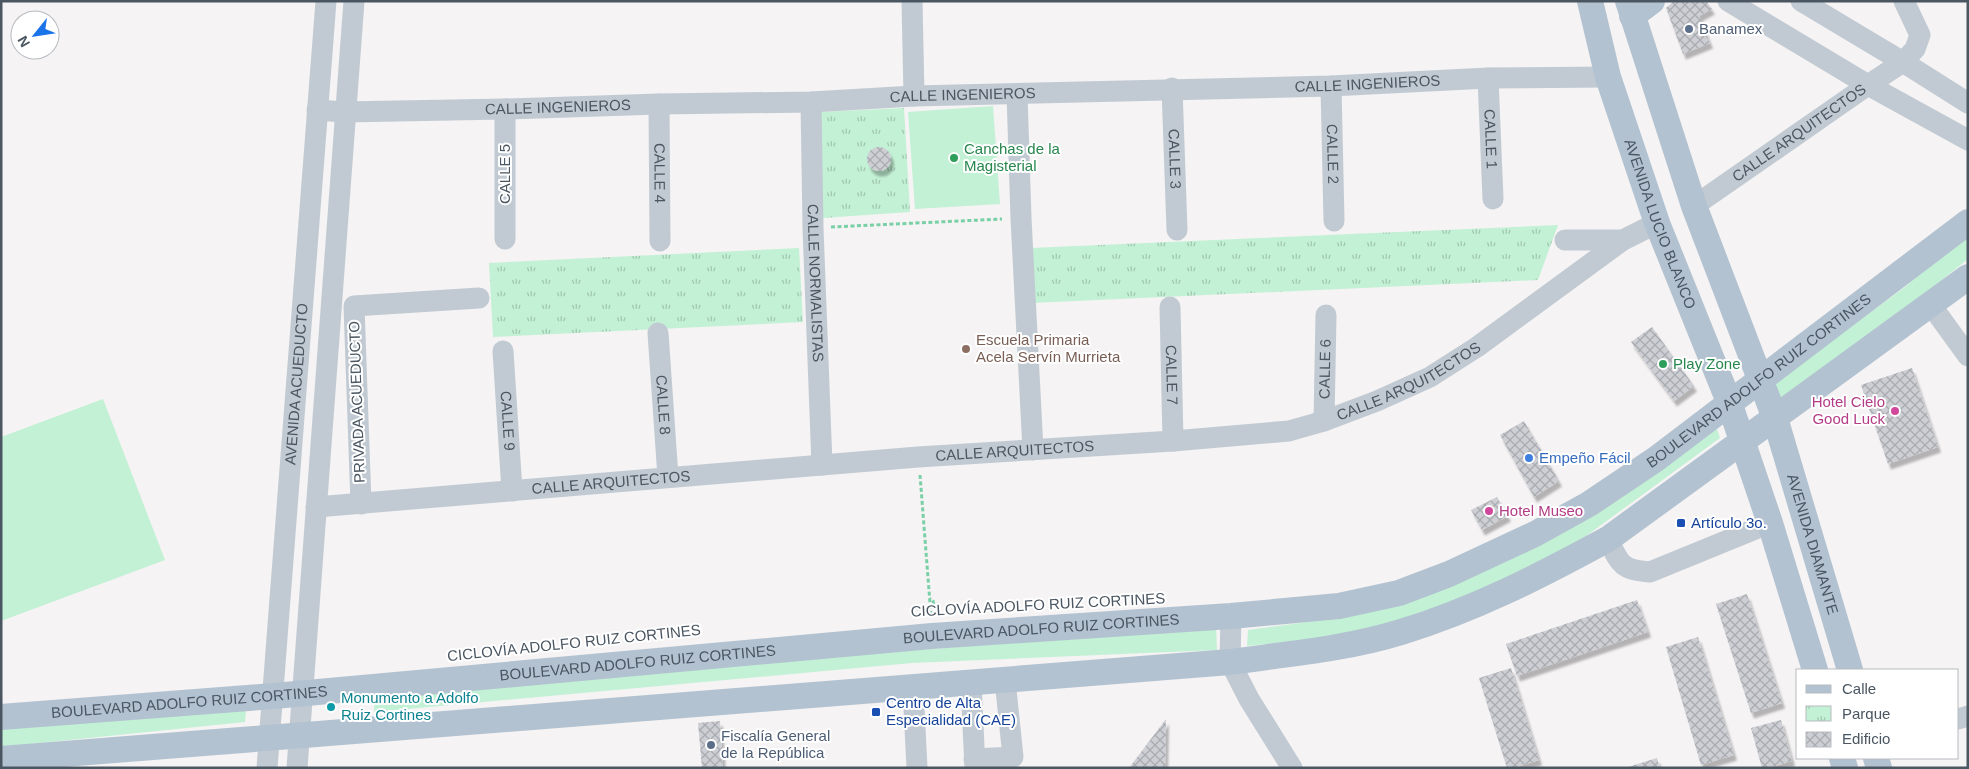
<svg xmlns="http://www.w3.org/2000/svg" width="1969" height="769" viewBox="0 0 1969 769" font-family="Helvetica,sans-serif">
	<defs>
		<pattern id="park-tufts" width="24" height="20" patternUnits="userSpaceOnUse" patternTransform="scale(1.25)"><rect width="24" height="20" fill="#c3f1d5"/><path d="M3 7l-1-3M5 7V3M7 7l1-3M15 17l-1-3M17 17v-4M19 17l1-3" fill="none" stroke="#a0c6b0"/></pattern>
		<pattern id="building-cross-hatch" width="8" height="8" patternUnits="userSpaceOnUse" patternTransform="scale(1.25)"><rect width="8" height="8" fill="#cdcfd5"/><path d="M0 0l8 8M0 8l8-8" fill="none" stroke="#a8abb0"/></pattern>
		<filter id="shadow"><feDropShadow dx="3" dy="5.5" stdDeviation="1" flood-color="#0004"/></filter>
	</defs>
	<rect width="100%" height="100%" fill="#f5f3f3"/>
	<g fill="#c3f1d5">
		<path d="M993 106 1000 204 915 209 908 112Z"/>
		<path d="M1968 233V259L1917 300 1777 402 1771 386 1905 287Z"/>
		<path d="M103 399 165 560 1 621V437Z"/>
		<path d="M1713 417 1720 438 1552 561 1454 605 1351 636 1247 646 1248 630 1352 616 1449 584Z"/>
		<path d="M1216 627 1217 650 912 663 374 712 375 694 623 673Z"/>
		<path d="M247 698 245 722 1 747V723Z"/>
	</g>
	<g fill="url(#park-tufts)">
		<path d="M904 108 910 212 823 218 820 112Z"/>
		<path d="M1558 225 1538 280 1032 303 1031 248Z"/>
		<path d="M799 248 803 322 493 337 489 263Z"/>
	</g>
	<g fill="url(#building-cross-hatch)" filter="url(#shadow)">
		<path d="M1674 1H1706L1712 9 1699 16 1710 43 1683 54 1666 8Z"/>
		<circle cx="879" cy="159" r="12"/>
		<path d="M1652 327 1694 386 1674 401 1631 342Z"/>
		<path d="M1912 368 1938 447 1888 464 1861 385Z"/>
		<path d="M1524 421 1559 481 1534 497 1500 435Z"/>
		<path d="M1497 497 1508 516 1482 530 1471 510Z"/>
		<path d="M1747 594 1782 703 1751 713 1716 604Z"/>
		<path d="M1637 600 1648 632 1517 676 1506 644Z"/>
		<path d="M1698 637 1734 755 1701 765 1666 647Z"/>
		<path d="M1511 668 1539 760 1514 768H1507L1479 678Z"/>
		<path d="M1166 719 1165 768H1129Z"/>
		<path d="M1781 720 1792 761 1768 768H1762L1751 728Z"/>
		<path d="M720 721 723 768H702L698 723Z"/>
		<path d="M1657 758 1660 768H1628V767Z"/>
	</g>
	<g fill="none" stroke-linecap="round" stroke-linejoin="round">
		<g stroke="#7ad0a6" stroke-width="3" stroke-dasharray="4 2.5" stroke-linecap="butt">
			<path d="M831 227 1002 219"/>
			<path d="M920 475 931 616"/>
			<path d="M920 617 919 607 934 605 933 601 930 598"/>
		</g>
		<g stroke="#c1cad2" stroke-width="21">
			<path d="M912 1 914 96"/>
			<path d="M1728 1 1868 85 1968 140"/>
			<path d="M1801 1 1903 62 1968 103"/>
			<path id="s1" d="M1488 78 1493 199"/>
			<path id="s2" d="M1331 86 1334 221"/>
			<path id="s3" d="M1172 88 1177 230"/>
			<path d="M1017 94 1021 218 1033 450"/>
			<path id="s4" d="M811 102 813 228 822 465"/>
			<path id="s5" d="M659 104 660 241"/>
			<path id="s6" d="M317 110 344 112 505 109 659 104 811 102 914 96 1331 86 1488 78 1608 77"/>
			<path id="s7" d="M1694 206 1868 85 1903 62 1915 49 1920 35 1904 1"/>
			<path d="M505 239V109"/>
			<path d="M1565 240H1623"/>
			<path d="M1931 305 1968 356"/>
			<path id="s8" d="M1170 307 1173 441"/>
			<path id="s9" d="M658 333 668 477"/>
			<path id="s10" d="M503 351 512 491"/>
			<path id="s11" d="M1324 421 1326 315"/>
			<path d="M361 504 354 306 479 298"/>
			<path id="s12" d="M316 507 918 457 1173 441 1289 431 1324 421 1377 401 1430 377 1477 347 1623 240 1657 223"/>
			<path d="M1608 539C1620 564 1621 570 1650 572L1770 523"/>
			<path d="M1231 616 1230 662 1249 699 1292 768"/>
			<path d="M971 683 975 768"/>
			<path d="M913 688 917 768"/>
			<path d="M1958 719 1968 716"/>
			<path d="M974 759 1013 757 1005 680"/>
			<path id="s13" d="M267 768 326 1"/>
			<path d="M297 768 354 1"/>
		</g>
		<g stroke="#b3c2d1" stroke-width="26">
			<path id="s14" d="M1590 1 1608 77 1657 223 1729 402 1770 523 1815 670"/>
			<path id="s15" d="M1628 1 1694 206 1775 418 1850 670"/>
			<path d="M1632 16 1652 1"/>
			<path id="s16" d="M1 717 274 696 932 636 1231 616 1339 606 1399 593 1449 574 1535 534 1589 504 1656 459 1968 222"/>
			<path d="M1842 758 1845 768"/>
			<path d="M1876 758 1879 768"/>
			<path d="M1 759 1230 662C1287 654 1346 649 1401 632 1474 610 1542 575 1608 539L1968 277"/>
		</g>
	</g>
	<g fill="#5c6f8a" stroke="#fff" stroke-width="2">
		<circle cx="1689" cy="29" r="5"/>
		<circle cx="711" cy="745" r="5"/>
	</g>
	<g fill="#2e9e5b" stroke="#fff" stroke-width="2">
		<circle cx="954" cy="158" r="5"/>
		<circle cx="1663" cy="364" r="5"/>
	</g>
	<circle fill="#8d6e63" stroke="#fff" stroke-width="2" cx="966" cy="349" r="5"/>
	<g fill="#d1479c" stroke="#fff" stroke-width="2">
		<circle cx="1895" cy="411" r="5"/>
		<circle cx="1489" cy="511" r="5"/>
	</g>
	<circle fill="#3f7fe0" stroke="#fff" stroke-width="2" cx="1529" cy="458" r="5"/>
	<g fill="#1a4fb4" stroke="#fff" stroke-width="2">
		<rect x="1676" y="518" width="10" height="10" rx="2.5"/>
		<rect x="871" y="707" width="10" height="10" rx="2.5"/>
	</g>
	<circle fill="#0f9aa8" stroke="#fff" stroke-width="2" cx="331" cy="707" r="5"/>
	<g text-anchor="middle" stroke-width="4" stroke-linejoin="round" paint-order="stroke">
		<g font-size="15" fill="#4e5e75" stroke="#fff" text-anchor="start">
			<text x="1699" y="34">Banamex</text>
			<text x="721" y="741">Fiscalía General<tspan x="721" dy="17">de la República</tspan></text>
		</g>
		<g font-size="15" fill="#4a5661" stroke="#fff">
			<text dy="5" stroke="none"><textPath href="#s6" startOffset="1051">CALLE INGENIEROS</textPath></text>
			<text dy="5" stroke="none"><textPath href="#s6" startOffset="646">CALLE INGENIEROS</textPath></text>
			<text dy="5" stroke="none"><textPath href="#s6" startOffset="241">CALLE INGENIEROS</textPath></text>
			<text dy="5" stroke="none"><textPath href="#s7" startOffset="128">CALLE ARQUITECTOS</textPath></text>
			<text dy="5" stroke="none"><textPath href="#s1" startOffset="61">CALLE 1</textPath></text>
			<text dy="5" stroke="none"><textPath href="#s2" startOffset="68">CALLE 2</textPath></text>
			<text dy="5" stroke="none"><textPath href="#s3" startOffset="71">CALLE 3</textPath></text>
			<text dy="5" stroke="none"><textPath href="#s5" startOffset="69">CALLE 4</textPath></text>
			<text transform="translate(505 174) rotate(-90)" y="5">CALLE 5</text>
			<text dy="5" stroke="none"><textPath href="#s14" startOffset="234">AVENIDA LUCIO BLANCO</textPath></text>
			<text dy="5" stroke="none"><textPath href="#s4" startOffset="181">CALLE NORMALISTAS</textPath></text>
			<text dy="5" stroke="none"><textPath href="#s11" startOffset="52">CALLE 6</textPath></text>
			<text dy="5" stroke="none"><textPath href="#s8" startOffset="68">CALLE 7</textPath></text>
			<text dy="5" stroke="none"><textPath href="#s12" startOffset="1106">CALLE ARQUITECTOS</textPath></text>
			<text dy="5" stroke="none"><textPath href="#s16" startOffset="1824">BOULEVARD ADOLFO RUIZ CORTINES</textPath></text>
			<text dy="5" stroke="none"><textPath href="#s13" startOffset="385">AVENIDA ACUEDUCTO</textPath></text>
			<text transform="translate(357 402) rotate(-92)" y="5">PRIVADA ACUEDUCTO</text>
			<text dy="5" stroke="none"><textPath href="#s9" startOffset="72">CALLE 8</textPath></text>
			<text dy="5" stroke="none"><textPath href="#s10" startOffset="70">CALLE 9</textPath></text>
			<text dy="5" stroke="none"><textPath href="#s12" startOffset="701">CALLE ARQUITECTOS</textPath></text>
			<text dy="5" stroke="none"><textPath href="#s12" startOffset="296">CALLE ARQUITECTOS</textPath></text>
			<text dy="5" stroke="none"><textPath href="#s15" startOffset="574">AVENIDA DIAMANTE</textPath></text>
			<text transform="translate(1038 605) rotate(-3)" y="5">CICLOVÍA ADOLFO RUIZ CORTINES</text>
			<text dy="5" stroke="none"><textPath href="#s16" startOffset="1044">BOULEVARD ADOLFO RUIZ CORTINES</textPath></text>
			<text transform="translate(574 643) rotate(-6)" y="5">CICLOVÍA ADOLFO RUIZ CORTINES</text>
			<text dy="5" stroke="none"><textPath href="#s16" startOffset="639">BOULEVARD ADOLFO RUIZ CORTINES</textPath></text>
			<text dy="5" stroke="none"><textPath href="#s16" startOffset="189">BOULEVARD ADOLFO RUIZ CORTINES</textPath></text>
		</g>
		<g font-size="15" fill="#27864d" stroke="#fff" text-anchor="start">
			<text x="964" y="154">Canchas de la<tspan x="964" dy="17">Magisterial</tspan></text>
			<text x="1673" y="369">Play Zone</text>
		</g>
		<g font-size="15" fill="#785e54" stroke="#fff" text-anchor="start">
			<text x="976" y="345">Escuela Primaria<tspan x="976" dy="17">Acela Servín Murrieta</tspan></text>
		</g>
		<g font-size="15" fill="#b23c85" stroke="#fff" text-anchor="end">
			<text x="1885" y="407">Hotel Cielo<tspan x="1885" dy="17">Good Luck</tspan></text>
			<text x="1499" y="516" text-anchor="start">Hotel Museo</text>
		</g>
		<g font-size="15" fill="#366cbe" stroke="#fff" text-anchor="start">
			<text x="1539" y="463">Empeño Fácil</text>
		</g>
		<g font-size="15" fill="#164399" stroke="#fff" text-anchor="start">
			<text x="1691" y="528">Artículo 3o.</text>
			<text x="886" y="708">Centro de Alta<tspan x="886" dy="17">Especialidad (CAE)</tspan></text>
		</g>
		<g font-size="15" fill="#0d838f" stroke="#fff" text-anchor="start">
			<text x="341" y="703">Monumento a Adolfo<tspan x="341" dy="17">Ruiz Cortines</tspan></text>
		</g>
	</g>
	<rect width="1969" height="769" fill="none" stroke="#4a5661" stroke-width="5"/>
	<rect x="1796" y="669" width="162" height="90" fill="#ffffff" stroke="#b7bbc0"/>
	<rect x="1806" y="685" width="25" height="8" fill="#b3c2d1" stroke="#b7bbc0"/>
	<text x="1842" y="694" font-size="15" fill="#4a5661">Calle</text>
	<rect x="1806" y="706" width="25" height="15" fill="url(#park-tufts)" stroke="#b7bbc0"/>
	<text x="1842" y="719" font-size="15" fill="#4a5661">Parque</text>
	<rect x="1806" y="732" width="25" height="15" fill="url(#building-cross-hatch)" stroke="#b7bbc0"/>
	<text x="1842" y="744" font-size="15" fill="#4a5661">Edificio</text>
	<g transform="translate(35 35) rotate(240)"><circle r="24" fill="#ffffff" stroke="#b7bbc0"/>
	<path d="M0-4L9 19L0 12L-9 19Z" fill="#1a73e8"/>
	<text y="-8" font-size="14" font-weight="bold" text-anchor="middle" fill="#4a5661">N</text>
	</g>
</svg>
